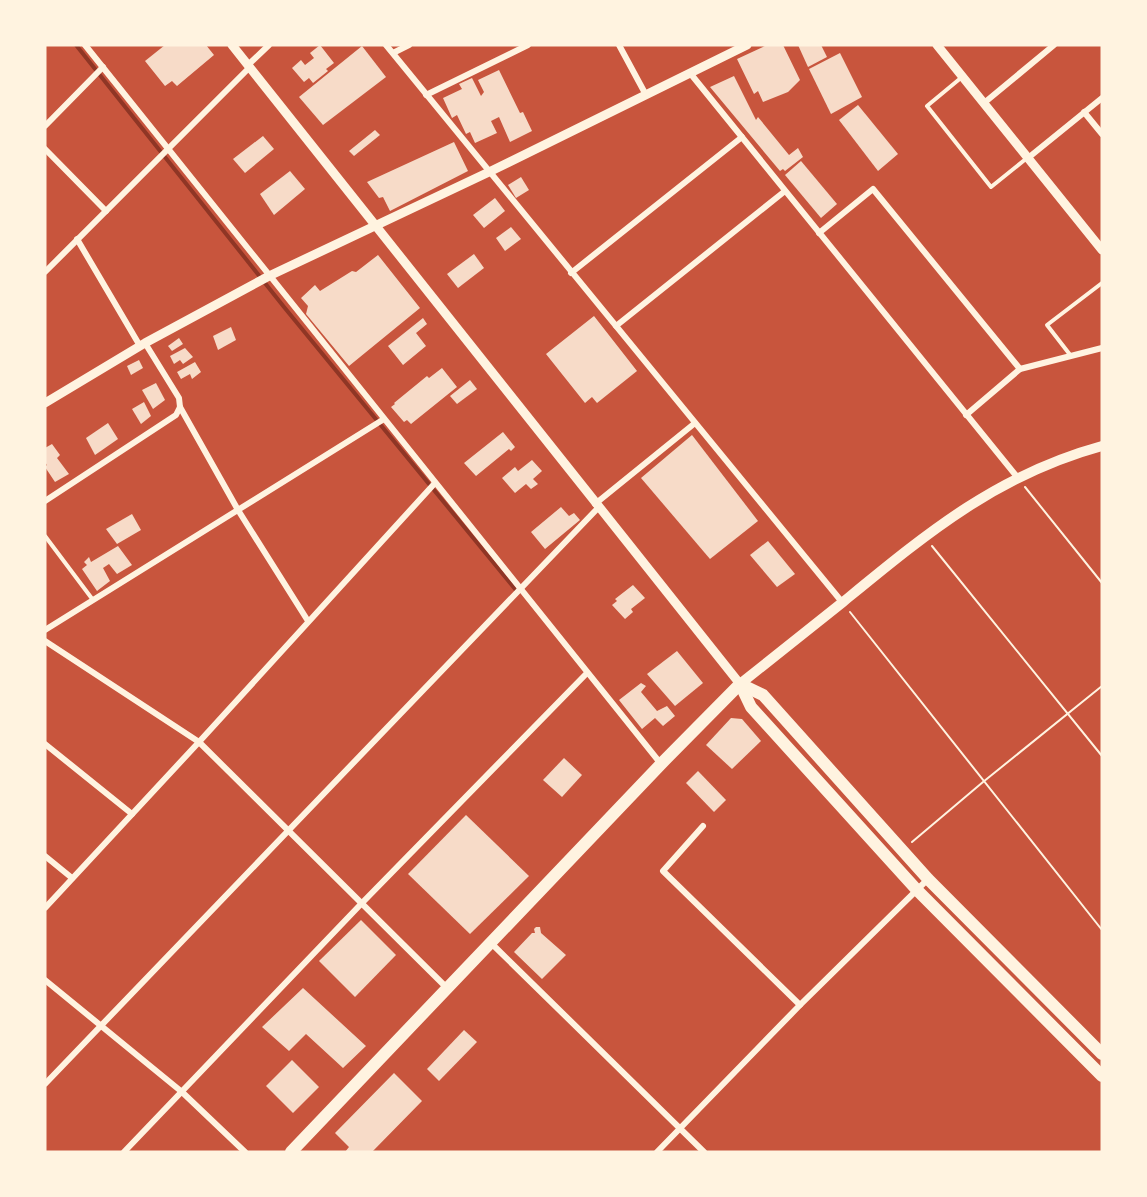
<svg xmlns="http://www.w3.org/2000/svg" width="1147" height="1197" viewBox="0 0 1147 1197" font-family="Literata,serif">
	<rect width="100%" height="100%" fill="#c8553d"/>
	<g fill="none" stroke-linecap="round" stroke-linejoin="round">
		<path stroke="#8f3625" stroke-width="4" d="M76 45 284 307 515 589"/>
	</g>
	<g fill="#f7dbc8">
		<path d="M165 45H206L214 55 177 86 172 81 165 86 145 61Z"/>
		<path d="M320 45 334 63 326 69 328 71 313 83 309 78 304 82 292 68 301 60 305 65 314 58 310 53Z"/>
		<path d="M767 45H783L800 80 788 92 763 102 758 91 754 94 737 59Z"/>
		<path d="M798 45H821L827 57 808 67Z"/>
		<path d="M362 46 386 77 323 125 299 97Z"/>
		<path d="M840 53 862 97 831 114 809 69Z"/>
		<path d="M499 70 520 113 523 112 532 131 510 142 499 117 491 121 497 133 475 143 470 132 466 134 457 115 452 118 443 98 462 89 459 84 472 78 481 96 484 92 478 80Z"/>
		<path d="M734 76 756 120 758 117 789 155 798 148 803 157 785 171 783 169 780 171 710 87Z"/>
		<path d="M858 105 898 154 878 171 839 120Z"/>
		<path d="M375 130 380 135 354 156 349 151Z"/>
		<path d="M263 136 274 149 245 173 233 159Z"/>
		<path d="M454 142 468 171 390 211 383 197 379 198 367 182Z"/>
		<path d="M801 161 837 204 821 218 785 175Z"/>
		<path d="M290 171 305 189 274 215 260 194Z"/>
		<path d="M521 177 529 190 516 198 508 185Z"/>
		<path d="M495 198 505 211 484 228 473 215Z"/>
		<path d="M511 227 521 239 505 251 496 238Z"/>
		<path d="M474 254 484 268 458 288 447 274Z"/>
		<path d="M378 255 420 308 349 366 306 314 308 306 301 298 315 285 320 291 352 271 356 272Z"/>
		<path d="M594 316 637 371 597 403 592 397 585 403 546 354Z"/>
		<path d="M423 318 427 324 416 333 426 346 403 365 388 346Z"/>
		<path d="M231 327 236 340 218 350 213 336Z"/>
		<path d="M179 338 183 344 172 351 168 346Z"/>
		<path d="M185 348 193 357 183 364 180 360 174 364 170 356Z"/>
		<path d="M139 360 143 368 131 375 127 366Z"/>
		<path d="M195 362 201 372 192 379 190 374 181 379 177 372Z"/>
		<path d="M442 368 457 387 411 424 407 420 404 422 391 407 395 404 394 403 427 376 429 378Z"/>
		<path d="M470 380 477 389 457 404 450 396Z"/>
		<path d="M156 383 165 400 153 409 142 390Z"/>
		<path d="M144 402 151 416 141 424 132 409Z"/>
		<path d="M108 423 118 439 95 455 86 438Z"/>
		<path d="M503 432 515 447 511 451 509 449 476 476 464 463Z"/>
		<path d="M692 435 758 521 710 559 641 478Z"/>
		<path d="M52 444 60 455 57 458 69 474 55 482 45 467 47 465 45 462V448Z"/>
		<path d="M532 460 542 471 533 479 538 484 531 489 526 484 515 493 502 478 515 467 518 471Z"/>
		<path d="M561 507 569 516 574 513 580 520 545 549 531 532Z"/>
		<path d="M132 514 141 530 117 544 106 529Z"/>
		<path d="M768 541 795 574 777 587 750 555Z"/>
		<path d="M118 546 132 565 117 574 109 564 103 568 110 581 97 591 82 569 87 565 84 562 89 557 91 562Z"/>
		<path d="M633 585 645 598 631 609 633 612 625 619 612 605 617 601 615 599Z"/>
		<path d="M677 651 703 683 675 706 647 674Z"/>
		<path d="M641 683 646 686 641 692 657 711 667 706 675 716 663 726 655 718 642 729 619 700Z"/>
		<path d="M731 718 742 719 761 741 732 769 706 745Z"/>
		<path d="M564 758 582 775 562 797 543 780Z"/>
		<path d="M698 771 726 800 714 812 686 783Z"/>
		<path d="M466 815 529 876 470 934 408 874Z"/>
		<path d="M361 920 396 955 355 997 319 961Z"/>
		<path d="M536 927H540L541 933 566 955 542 979 514 952 532 933H535L534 929Z"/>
		<path d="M303 988 366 1046 343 1068 306 1034 289 1051 262 1027Z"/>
		<path d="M464 1030 477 1042 439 1081 427 1069Z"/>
		<path d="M292 1060 319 1087 293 1113 266 1086Z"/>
		<path d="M394 1073 422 1101 372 1152H345L349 1147 335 1133Z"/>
	</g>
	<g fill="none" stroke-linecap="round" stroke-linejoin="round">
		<g stroke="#fff3e0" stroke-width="2">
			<path d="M1025 487 1102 583"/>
			<path d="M932 546 1102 756"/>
			<path d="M850 612 1102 930"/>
			<path d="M912 842 983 782 1102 686"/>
		</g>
		<g stroke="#fff3e0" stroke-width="4">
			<path d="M962 77 927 106 991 187 1027 158"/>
			<path d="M1071 356 1047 325 1102 283"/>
			<path d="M45 536 93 600"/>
		</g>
		<g stroke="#fff3e0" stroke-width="6">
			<path d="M85 45 661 764"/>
			<path d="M386 45 842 602"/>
			<path d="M619 45 646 95"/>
			<path d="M393 53 409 45"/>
			<path d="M248 65 269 45"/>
			<path d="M690 73 1018 478"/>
			<path d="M426 95 528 45"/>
			<path d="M984 103 1054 45"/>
			<path d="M1084 112 1102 134"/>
			<path d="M45 126 103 67"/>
			<path d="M45 149 106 211"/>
			<path d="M1028 158 1102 98"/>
			<path d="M819 233 873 189 1020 369"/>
			<path d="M77 239 140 346"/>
			<path d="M45 272 250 67"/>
			<path d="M571 273 742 137"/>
			<path d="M616 326 785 191"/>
			<path d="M180 407 238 510 308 621"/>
			<path d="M966 415 1020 369 1102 348"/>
			<path d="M45 501 176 415 180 407 179 398 145 343"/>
			<path d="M595 504 695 423"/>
			<path d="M45 630 384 419"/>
			<path d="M45 641 199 742 447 988"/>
			<path d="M45 744 132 814"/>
			<path d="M703 826 663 871 800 1005"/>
			<path d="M45 856 72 878"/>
			<path d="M45 908 199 742 435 483"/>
			<path d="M491 943 704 1152"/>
			<path d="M45 980 182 1092 245 1152"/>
			<path d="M45 1084 598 508"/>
			<path d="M124 1152 361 904 587 673"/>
			<path d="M657 1152 800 1005 928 879"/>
		</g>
		<g stroke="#fff3e0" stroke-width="9">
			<path d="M232 45 740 684"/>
			<path d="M937 45 1102 250"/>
			<path d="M45 403 145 343 269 276 489 172 747 45"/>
		</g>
		<path stroke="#fff3e0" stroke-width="10" d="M740 684C774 657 809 629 843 602 926 534 996 475 1102 446"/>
		<g stroke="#fff3e0" stroke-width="12">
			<path d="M740 684 751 707 916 889 1102 1076"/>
			<path d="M740 684 763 695 928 879 1102 1054"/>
			<path d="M291 1152 661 764 740 684"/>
		</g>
	</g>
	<rect width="1147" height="1197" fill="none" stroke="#fff3e0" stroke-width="93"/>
</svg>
